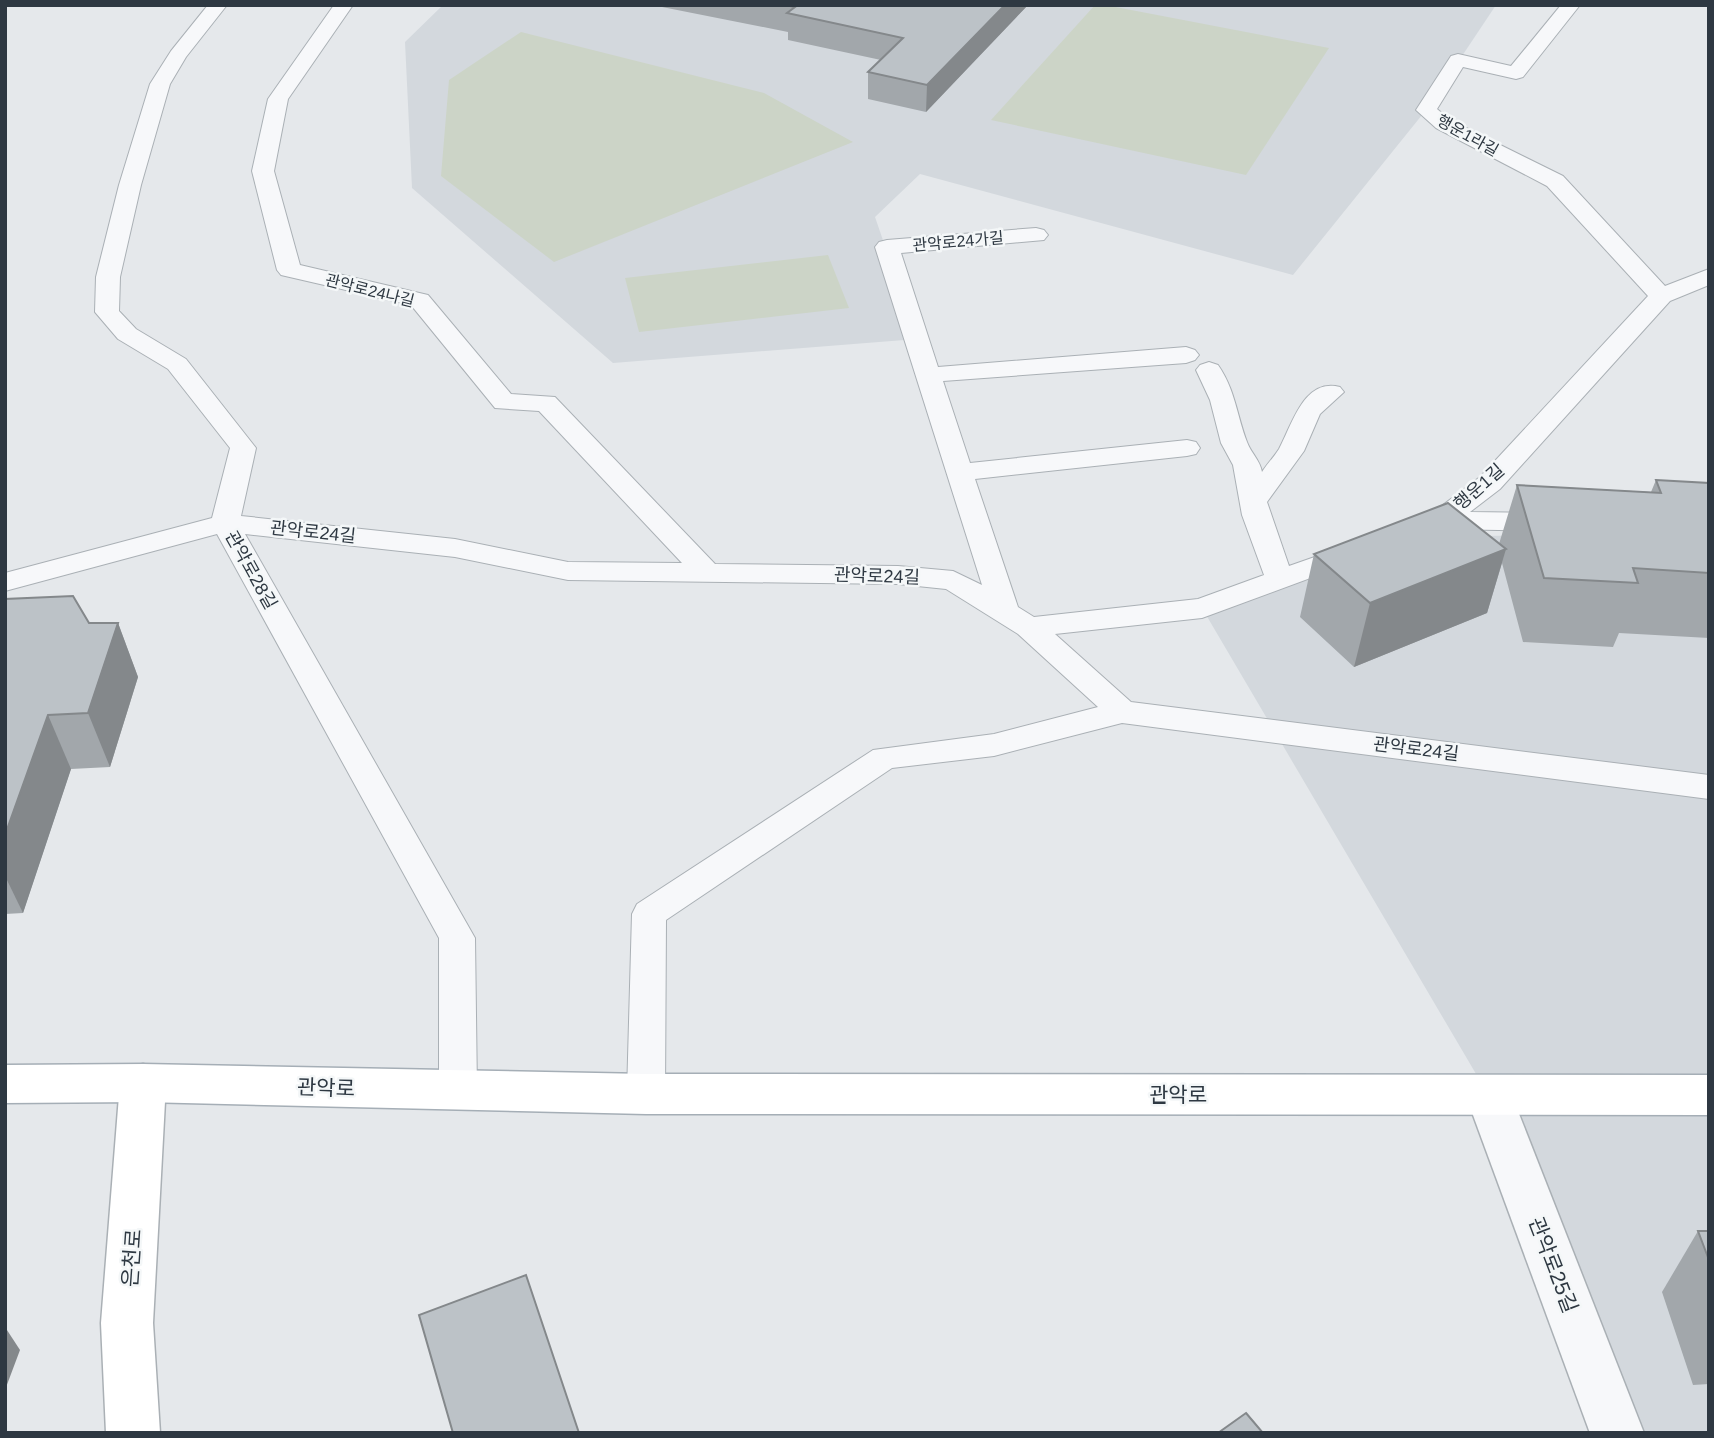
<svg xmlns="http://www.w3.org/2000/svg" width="1714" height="1438" viewBox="0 0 1714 1438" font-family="Helvetica,'Noto Sans KR',sans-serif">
	<rect width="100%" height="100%" fill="#e5e8eb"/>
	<g fill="#d3d8dd">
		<path d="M443 5H1496L1426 110 1293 275 920 174 875 217 917 339 613 363 412 188 405 42Z"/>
		<path d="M1709 534V1433H1617L1489 1096 1202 608 1474 536Z"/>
	</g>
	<g fill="#ccd4c7">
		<path d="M1095 5H1105L1329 48 1246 175 991 120Z"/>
		<path d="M521 32 764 93 853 142 554 262 441 176 449 80Z"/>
		<path d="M828 255 849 308 639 332 625 278Z"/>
	</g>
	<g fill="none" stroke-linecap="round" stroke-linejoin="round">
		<g stroke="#aab0b5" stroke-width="2">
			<g id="lane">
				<path d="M208 5H227L186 57 170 84 141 185 120 277 119 311 136 329 186 359 256 448 241 516 455 539 568 562 682 563 539 411 495 408 411 305 281 275 277 270 252 171 268 99 334 5H353L288 99 274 171 300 265 428 295 511 394 555 397 715 564 898 566 953 571 982 585 875 247 879 242 887 240 1036 228 1044 230 1048 235 1044 240 901 253 938 367 1186 347 1195 350 1199 355 1195 360 1186 363 943 381 970 463 1187 440 1196 442 1200 448 1196 454 1187 456 975 479 1018 607 1034 617 1198 599 1264 575 1242 515 1233 465 1221 443 1210 400 1196 370 1200 365 1209 362 1218 365C1235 389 1237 416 1247 442 1251 453 1260 460 1262 472 1267 464 1274 457 1279 449 1292 425 1304 377 1340 387L1344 392 1320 414 1304 451 1267 502 1289 566 1349 545 1359 548 1363 554 1359 560 1202 618 1055 634 1131 702 1709 775V799L1122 723 994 756 892 768 666 920 665 1094 659 1105 646 1110 633 1105 627 1094 632 914 637 904 873 750 994 734 1098 707 1018 634 946 589 898 584 568 580 455 557 245 534 475 938 477 1092 471 1103 458 1108 445 1103 439 1092V938L217 534 5 591V573L212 518 230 448 168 369 118 339 95 312 96 277 119 185 150 84 171 51Z"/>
				<path d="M1561 5H1580L1523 77 1516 79 1463 67 1437 109 1450 120 1563 176 1665 286 1709 269V285L1670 301 1500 489 1470 512 1548 513 1558 516 1562 522 1558 528 1548 531 1443 529 1417 537 1407 534 1403 528 1407 522 1431 514 1480 477 1648 296 1547 186 1436 128 1416 110 1451 56 1458 54 1511 66Z"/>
			</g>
		</g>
		<g stroke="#aab0b5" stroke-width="3">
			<path id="street" d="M1489 1076 1505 1082 1512 1096 1644 1433H1590L1466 1096 1473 1082Z"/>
		</g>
		<g stroke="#aab0b5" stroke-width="3">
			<path id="secondary" d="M143 1064 159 1069 166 1083 153 1323 160 1433H106L101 1323 120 1083 127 1069Z"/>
		</g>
		<g stroke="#a5aeb6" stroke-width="3">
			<path id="primary" d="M143 1064 646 1074 1709 1075V1115L646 1114 143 1102 5 1103V1065Z"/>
		</g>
		<use href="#lane" fill="#f7f8fa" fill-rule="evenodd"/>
		<use href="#street" fill="#f7f8fa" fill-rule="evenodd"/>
		<use href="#secondary" fill="#fff" fill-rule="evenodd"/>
		<use href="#primary" fill="#fff" fill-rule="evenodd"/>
	</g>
	<g fill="#a2a7ab">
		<path d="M652 5H1028L926 112 868 99V72L881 60 788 40V32Z"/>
		<path d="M1656 480 1709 483V638L1619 633 1613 647 1523 642 1502 563 1487 613 1354 667 1300 617 1314 554 1499 544 1517 485 1651 492Z"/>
		<path d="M5 599 89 623H118L138 677 110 767 71 769 23 913 5 914Z"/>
		<path d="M1698 1231H1709V1384L1693 1385 1662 1292Z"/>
	</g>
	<g fill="#84888b">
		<path d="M1005 5H1028L926 112 927 85Z"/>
		<path d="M1506 549 1487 613 1354 667 1370 603Z"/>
		<path d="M118 623 138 677 110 767 88 713Z"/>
		<path d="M48 715 71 769 23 913 5 876V835Z"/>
		<path d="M5 1327 20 1350 5 1390Z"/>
	</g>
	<g fill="#bcc2c7" stroke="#84888b" stroke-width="2">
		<path d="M785 5H1005L927 85 868 72 903 38 787 13 795 7Z"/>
		<path d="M1656 480 1709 483V573L1633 568 1638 583 1544 578 1517 485 1661 493Z"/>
		<path d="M1448 503 1506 549 1370 603 1314 554Z"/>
		<path d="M73 596 89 623H118L88 713 48 715 5 835V599Z"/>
		<path d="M1698 1231H1709V1260Z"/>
		<path d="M526 1275 579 1433H453L419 1315Z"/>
		<path d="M1246 1413 1263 1433H1218Z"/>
	</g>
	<g text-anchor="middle" stroke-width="5" stroke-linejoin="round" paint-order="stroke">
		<g font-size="16" fill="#2e3842" stroke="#f4f7f8">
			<text transform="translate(1468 135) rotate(29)" y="6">행운1라길</text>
			<text transform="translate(958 241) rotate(-5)" y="6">관악로24가길</text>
			<text transform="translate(370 290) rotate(14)" y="6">관악로24나길</text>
		</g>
		<g font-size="18" fill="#2e3842" stroke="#f4f7f8">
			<text transform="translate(1479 487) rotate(-41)" y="6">행운1길</text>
			<text transform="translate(313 532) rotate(6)" y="6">관악로24길</text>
			<text transform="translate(251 570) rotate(61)" y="6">관악로28길</text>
			<text transform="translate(877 576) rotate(2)" y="6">관악로24길</text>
			<text transform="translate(1416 749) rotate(7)" y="6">관악로24길</text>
		</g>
		<g font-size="21" fill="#2e3842" stroke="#f4f7f8">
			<text transform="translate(326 1088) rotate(2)" y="7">관악로</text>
			<text x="1178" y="1102">관악로</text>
			<text transform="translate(132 1258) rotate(-86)" y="7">은천로</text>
			<text transform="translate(1553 1265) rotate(69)" y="7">관악로25길</text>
		</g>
	</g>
	<rect width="1714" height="1438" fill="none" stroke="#2e3842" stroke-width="14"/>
</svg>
